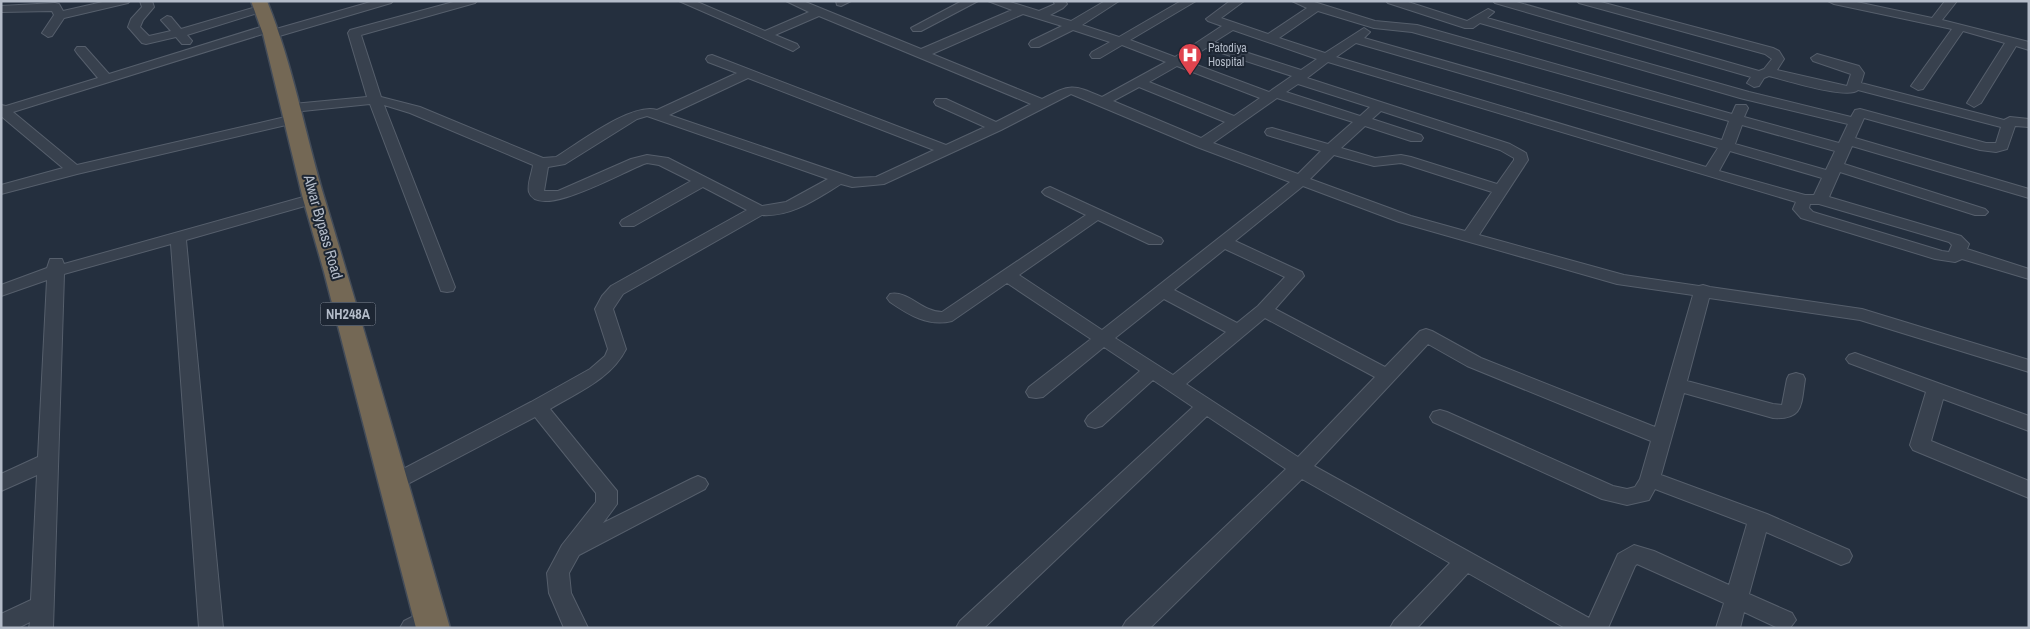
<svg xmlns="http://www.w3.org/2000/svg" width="2030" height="629" viewBox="0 0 2030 629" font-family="'Archivo Narrow',sans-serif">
	<rect width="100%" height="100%" fill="#242f3e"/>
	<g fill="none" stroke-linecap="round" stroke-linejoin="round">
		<g stroke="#565f6c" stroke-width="2">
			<g id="minor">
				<path d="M107 1H130L128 3 64 18 52 36 48 37 42 33 54 15 52 11 1 12V6L55 3 59 4 63 11Z"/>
				<path d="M140 1H152L154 7 143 20 140 27 149 36 171 31 161 20 167 16 171 17 181 29 263 5 269 8 267 10 187 35 192 41 190 44H182L176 37 146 44 142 43 128 27 131 19 142 7Z"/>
				<path d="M374 1H393L391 3 276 37H268L266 33 13 112 77 165 294 115 301 119 299 122 77 174 1 194V185L63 168 1 116V105L6 106 98 78 77 53 75 50 77 47H85L109 74 267 25H275L276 29Z"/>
				<path d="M457 1H477L475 3 361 35 381 97 420 107 543 158 556 157C579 143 632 102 657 110L737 73 708 62 706 59 708 56 712 55 946 145 985 127 936 105 934 102 936 99H946L996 122 1031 104 819 16 775 35 797 44 799 47 793 51 679 1H695L765 31 809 12 786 1H803L921 49 1012 10 988 1H1007L1039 11 1055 4 1053 1H1065L1067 4 1063 8 1050 15 1071 21 1105 1H1119L1082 25 1119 37 1181 1H1196L1130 40 1175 57 1222 26 1208 21 1206 19 1230 1H1244L1221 18 1268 34 1307 8 1292 1H1311L1375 21 1417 25 1732 114 1736 105H1746L1748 108 1744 117 1839 143 1848 124 1740 98 1480 23 1473 28H1465L1388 3 1386 1H1405L1467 21 1488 9 1494 12 1487 18 1749 92 1851 117 1855 110 1860 109 1986 143H1996L2001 127 1858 90C1849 100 1785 80 1769 76L1764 78 1759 86 1754 87 1747 83 1751 77 1495 3 1493 1H1513L1759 71 1764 69 1772 59 1765 54 1579 3 1577 1H1597L1773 48 1779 51 1784 59 1777 70 1847 86 1851 74 1813 61 1811 58 1817 54 1859 66 1864 73 1861 83 2004 120 2010 117 2029 119V127L2015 126 2007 149 1996 152 1980 150 1864 118 1855 138 2029 189V198L1852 146 1844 164 1985 209 1988 212 1985 215H1975L1840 172 1829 197 1961 236 1969 244 1967 249 2029 269V279L1962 259 1955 262 1935 259 1801 218 1793 209 1796 202 1328 62 1307 78 1510 144 1526 153 1528 160 1479 235 1624 275 1699 286 1703 285 1710 287 1862 309 2029 360V372L1860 320 1709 298 1687 381 1773 404 1782 405 1787 379 1789 375 1796 373 1803 375 1805 379C1801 404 1804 420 1773 418L1684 393 1661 475 1767 514 1849 550 1852 556 1849 562 1841 565 1766 532 1749 594 1792 613 1796 620 1790 628H1778L1744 612 1740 628H1716L1724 603 1637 564 1635 566 1608 628H1565L1468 573 1417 628H1390L1394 621 1450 563 1302 479 1150 628H1122L1126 621 1286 469 1207 416 984 628H956L960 621 1193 407 1153 380 1102 426 1095 428 1088 426 1085 421 1088 416 1140 371 1104 347 1043 397 1036 398 1029 397 1026 392 1029 387 1091 339 1007 283 952 321C928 327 909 315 890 302L887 298 890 294C908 290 922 312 942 312L1086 215 1045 195 1042 192 1045 189 1050 187 1161 238 1163 241 1161 244H1149L1098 220 1019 275 1102 330 1290 182 1197 147 1071 94 1001 130 884 184 852 187 841 184C816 199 792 217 762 215L623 294 613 309 626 349C611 379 578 392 550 409L617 491V504L603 523 691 479 698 476 705 479 708 484 705 489 579 555 569 573 571 593 588 628H564L549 593 547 573 562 545 596 502V493L535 417 400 488 393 491 386 488 383 483 386 478 531 402 590 369 605 356 608 349 595 309 602 296 611 286 747 210 703 187 634 226H622L620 223 622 220 691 181 659 165 647 163C629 168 539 222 529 192 527 184 532 173 533 165L410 113 384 105 455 287 453 291 447 292 441 291 370 104 293 112 286 108 293 104 367 97 348 33 350 30ZM1318 11 1374 28 1412 32 1729 121 1722 140 1364 38 1370 32 1364 28 1325 53 1279 38ZM1023 14 1062 26 1031 41 1029 44 1031 47H1039L1073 30 1110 42 1092 52 1090 55 1092 58H1100L1122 45 1166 62 1102 97C1072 84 1071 84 1042 99L932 54ZM1233 30 1317 59 1301 70 1214 42ZM1356 43 1718 148 1706 167 1336 57ZM1206 48 1292 76 1269 92 1186 61ZM1177 66 1260 98 1234 116 1149 82ZM748 78 934 150 876 177 854 178 669 115ZM1298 84 1370 107 1360 116 1286 92ZM1139 87 1225 122 1201 138 1113 101ZM1277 98 1353 122 1328 144 1272 128 1267 129 1265 132 1267 135 1321 151 1298 174 1213 143ZM1381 111 1500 150 1514 158V160L1497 184 1411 157 1401 155 1375 158 1341 148 1365 126 1411 141H1421L1423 138 1421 135 1372 119ZM647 116 828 179 786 202 762 206 668 158 647 155 631 159 558 191H544L548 167 565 164 637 119ZM1742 125 1835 151 1826 170 1735 144ZM1730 151 1822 178 1814 195H1805L1719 171ZM1334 155 1374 166 1401 163 1408 165 1492 192 1465 231 1411 216 1310 179ZM1303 186 1399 222 1617 284 1693 295 1655 427 1481 358 1432 331 1426 329 1420 331 1385 367 1275 309 1304 276 1302 272 1235 241ZM1810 204H1819L1949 242 1952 245 1949 252 1942 251 1813 212 1809 208ZM1225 249 1285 277 1258 306 1237 323 1174 290ZM1164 299 1226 332 1173 375 1115 338ZM1265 318 1375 377 1298 457 1186 384ZM1428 344 1467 366 1651 441 1640 479 1635 487 1627 489 1613 486 1447 412 1440 410 1433 412 1430 417 1433 422 1602 499 1627 505 1649 500 1655 489 1747 524 1729 585 1654 551 1634 545 1618 554 1589 618 1314 466Z"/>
				<path d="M836 1H851L841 6 837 5Z"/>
				<path d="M962 1H978L921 31H913L911 28Z"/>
				<path d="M1828 1H1852L1932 18 1945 1H1957L1942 20 2029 42V50L2016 46 1981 103 1974 107 1967 103 2005 43 1963 31 1923 89 1918 90 1911 86 1952 29 1834 4Z"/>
				<path d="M314 194 319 196 322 199 319 202 186 240 223 628H199L171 244 64 274 53 628H29L30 622 18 628H1V614L31 600 37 475 1 491V474L38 457 47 280 1 296V285L47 268 50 259H62L64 264Z"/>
				<path d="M1855 353 2029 416V431L1943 399 1931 441 2029 481V498L1913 450 1910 445 1926 392 1849 363 1846 359 1849 355Z"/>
				<path d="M430 608 438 611 442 618C434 629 415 628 400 628L404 621Z"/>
			</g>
		</g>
		<g stroke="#434c59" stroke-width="3">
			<path id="highway" d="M251 1H267C293 65 305 134 325 200 368 342 409 485 450 628H416L324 272 303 199 263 34Z"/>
		</g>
		<use href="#minor" fill="#38414e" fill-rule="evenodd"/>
		<use href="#highway" fill="#746855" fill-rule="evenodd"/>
	</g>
	<defs>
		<g id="hospital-pin" transform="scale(1.25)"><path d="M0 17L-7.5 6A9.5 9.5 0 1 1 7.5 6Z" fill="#e0444e" stroke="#1d2633"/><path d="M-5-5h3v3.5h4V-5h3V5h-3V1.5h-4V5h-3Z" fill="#fff"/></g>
	</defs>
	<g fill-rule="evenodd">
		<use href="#hospital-pin" x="1190" y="55"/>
	</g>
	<g text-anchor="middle" stroke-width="4" stroke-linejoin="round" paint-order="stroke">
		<g font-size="12" fill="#b4bcc9" stroke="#1d2633" text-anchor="start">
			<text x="1208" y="52">Patodiya<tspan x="1208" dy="14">Hospital</tspan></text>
		</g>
		<rect fill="#1d2633" stroke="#878f9c" stroke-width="1" x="320.5" y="302.5" width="55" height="23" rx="4"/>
		<g font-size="14" font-weight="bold" fill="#b4bcc9">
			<text x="348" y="319">NH248A</text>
		</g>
		<g font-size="15" fill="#b4bcc9" stroke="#1d2633">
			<text transform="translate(323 227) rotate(74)" y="5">Alwar Bypass Road</text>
		</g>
	</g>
	<rect width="2030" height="629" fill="none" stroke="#b4bcc9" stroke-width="5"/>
</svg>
